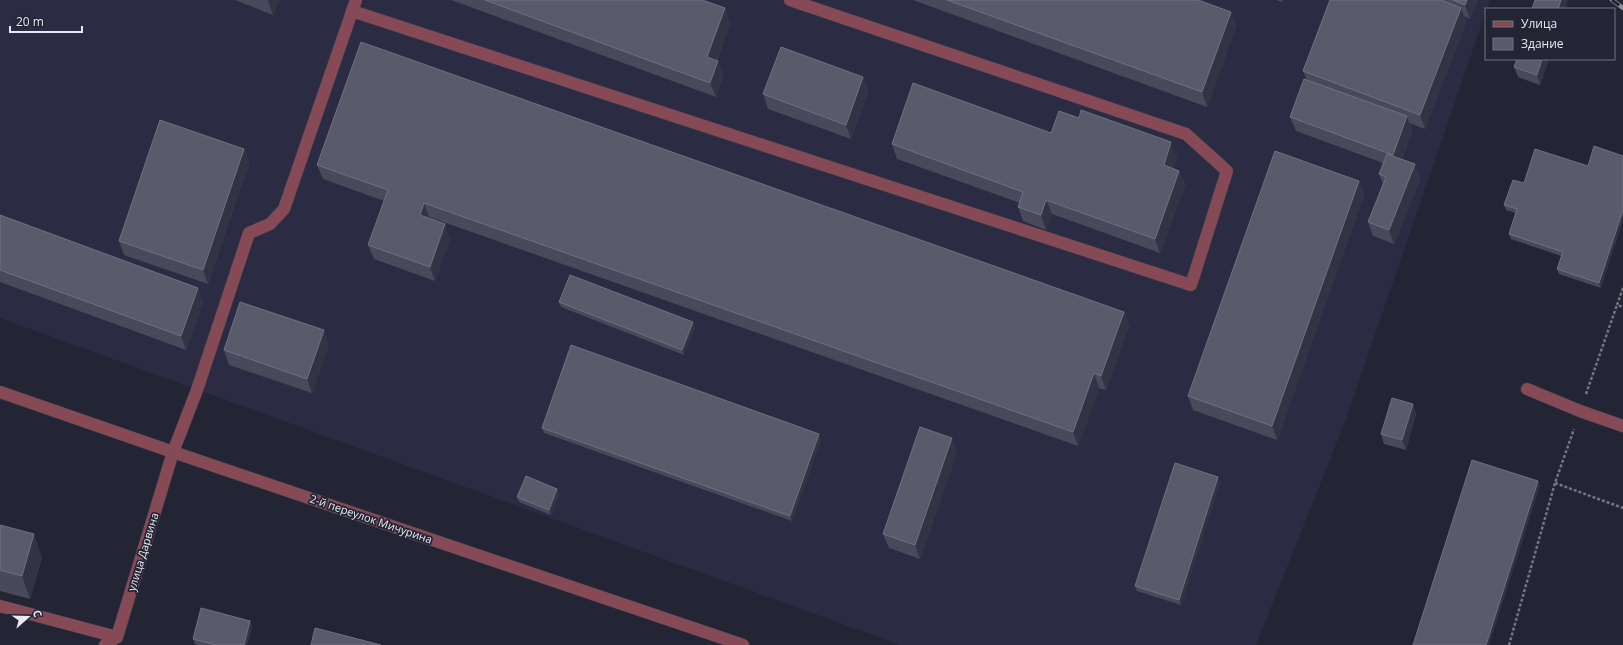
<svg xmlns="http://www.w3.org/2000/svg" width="1623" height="645" viewBox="0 0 1623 645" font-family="'Open Sans',sans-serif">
	<rect width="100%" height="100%" fill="#232434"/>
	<path fill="#2b2c43" d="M0 0H1490L1346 419 1256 645H900L0 318Z"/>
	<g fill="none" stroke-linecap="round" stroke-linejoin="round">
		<g stroke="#3f404f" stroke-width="13">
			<g id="lane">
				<path d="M352 11 1191 285 1227 171 1186 134 790 0"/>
				<path d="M1527 389 1580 411 1623 426"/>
				<path d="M173 452 197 390 249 233 270 224 284 209 356 0"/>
				<path d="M0 606 117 637"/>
			</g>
		</g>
		<g stroke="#3f404f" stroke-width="13">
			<g id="street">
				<path d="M0 392 173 452 743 645"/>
				<path d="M105 645 117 637 173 452"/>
			</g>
		</g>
		<g stroke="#747583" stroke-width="2.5" stroke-dasharray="3 2" stroke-linecap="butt">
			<path d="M1623 288 1617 305 1623 307"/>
			<path d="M1586 394 1617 305"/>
			<path d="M1555 483 1623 508"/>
			<path d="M1509 645 1555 483 1574 429"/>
		</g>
		<use href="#lane" stroke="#864a56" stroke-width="12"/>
		<use href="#street" stroke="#864a56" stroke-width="12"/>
		<g stroke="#8d8e9b" stroke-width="4.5">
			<path id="rail" d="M1612 0 1623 8"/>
		</g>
		<use href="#rail" stroke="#232434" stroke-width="3" stroke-dasharray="9" stroke-linecap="butt"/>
	</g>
	<g fill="#48495a">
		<path d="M235 0H279L273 15Z"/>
		<path d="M451 0H702L725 8 730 23 717 61H718L723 76 716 97Z"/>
		<path d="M913 0H1198L1231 12 1236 26 1207 107Z"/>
		<path d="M1276 0H1283L1282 2Z"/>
		<path d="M1330 0H1478L1470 19 1464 16 1466 22 1425 129 1409 123 1412 131 1402 159 1415 164 1420 179 1394 244 1373 236 1368 222 1383 184 1379 174 1383 163 1296 131 1290 117 1307 80 1303 71Z"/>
		<path d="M1517 59H1549L1540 85 1518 77 1514 67Z"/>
		<path d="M863 77 868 92 851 139 768 109 763 94Z"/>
		<path d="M1051 133 1177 157 1173 168 1179 171 1185 185 1160 253 1052 214 1046 230 1023 221 1018 207 1020 203 897 159 892 144Z"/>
		<path d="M244 149 249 163 208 284 124 255 119 241Z"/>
		<path d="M317 165 1124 312 1129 326 1106 390 1099 388 1078 446 429 217V218L450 238 435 281 374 259 368 245 384 201 323 179Z"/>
		<path d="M1588 166 1601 288 1559 274 1557 269 1561 256 1511 239 1509 234 1516 213 1506 210 1504 205 1524 183Z"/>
		<path d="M1359 181 1364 195 1277 440 1193 410 1188 396Z"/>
		<path d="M0 215 203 302 186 350 0 282Z"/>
		<path d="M559 302 693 322 695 327 684 355 561 307Z"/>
		<path d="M329 344 312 393 229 365 224 350Z"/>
		<path d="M1413 404 1416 414 1406 450 1384 444 1381 434Z"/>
		<path d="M542 428 821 439 792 521 544 433Z"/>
		<path d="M957 452 920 559 889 548 883 534Z"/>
		<path d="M1220 482 1181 605 1137 591 1135 586Z"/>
		<path d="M557 489 559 494 551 515 519 502 517 497Z"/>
		<path d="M0 525 42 557 30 599 0 591Z"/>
		<path d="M250 621 252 626 247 645H198L195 644 193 639Z"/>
	</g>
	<g fill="#323344">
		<path d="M268 0H279L273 15 268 1Z"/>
		<path d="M1467 0H1478L1470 19 1465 5Z"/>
		<path d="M1561 0H1568L1565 9H1558Z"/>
		<path d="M725 8 730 23 713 72 707 57Z"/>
		<path d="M1461 8 1466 22 1425 129 1420 115Z"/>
		<path d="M1231 12 1236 26 1207 107 1202 92Z"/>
		<path d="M1542 59H1549L1540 85 1537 75Z"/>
		<path d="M718 61 723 76 716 97 710 83Z"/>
		<path d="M863 77 868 92 851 139 846 125Z"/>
		<path d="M1407 116 1412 131 1398 169 1393 155Z"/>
		<path d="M1171 142 1177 157 1169 180 1164 165Z"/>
		<path d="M244 149 249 163 208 284 203 270Z"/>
		<path d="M1415 164 1420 179 1394 244 1389 230Z"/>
		<path d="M1179 171 1185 185 1160 253 1155 239Z"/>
		<path d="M1359 181 1364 195 1277 440 1272 426Z"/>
		<path d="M1046 200 1052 214 1046 230 1041 215Z"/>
		<path d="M424 203 429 217 425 229 420 215Z"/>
		<path d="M1623 210V221L1601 288 1599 283Z"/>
		<path d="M445 224 450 238 435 281 430 267Z"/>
		<path d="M198 288 203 302 186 350 181 336Z"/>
		<path d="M1124 312 1129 326 1106 390 1101 376Z"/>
		<path d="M693 322 695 327 684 355 682 350Z"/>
		<path d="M324 330 329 344 312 393 307 379Z"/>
		<path d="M1094 373 1099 388 1078 446 1073 432Z"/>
		<path d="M1413 404 1416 414 1406 450 1402 440Z"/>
		<path d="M819 434 821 439 792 521 790 516Z"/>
		<path d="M952 438 957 452 920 559 915 545Z"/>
		<path d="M1218 477 1220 482 1181 605 1179 600Z"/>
		<path d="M1538 481 1540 486 1489 645H1486Z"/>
		<path d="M557 489 559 494 551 515 549 510Z"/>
		<path d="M34 534 42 557 30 599 22 576Z"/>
		<path d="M250 621 252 626 247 645H244Z"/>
	</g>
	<g fill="#595a6a" stroke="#707180">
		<path d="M485 0H702L725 8 707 57 718 61 710 83Z"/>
		<path d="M947 0H1198L1231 12 1202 92Z"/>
		<path d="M1330 0H1441L1461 8 1420 115 1303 71Z"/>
		<path d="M1453 0H1467L1465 5Z"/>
		<path d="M1535 0H1561L1558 9H1532Z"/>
		<path d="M361 42 1124 312 1101 376 1094 373 1073 432 424 203 420 215 445 224 430 267 368 245 388 190 317 165Z"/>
		<path d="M781 47 863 77 846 125 763 94Z"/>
		<path d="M1517 59H1542L1537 75 1514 67Z"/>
		<path d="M1304 79 1407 116 1393 155 1290 117Z"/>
		<path d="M913 83 1051 133 1059 111 1079 118 1081 110 1171 142 1164 165 1179 171 1155 239 1046 200 1041 215 1018 207 1023 192 892 144Z"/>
		<path d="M160 120 244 149 203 270 119 241Z"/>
		<path d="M1594 146 1623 156V210L1599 283 1557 269 1563 252 1509 234 1517 209 1504 205 1513 180 1524 183 1535 149 1588 166Z"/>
		<path d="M1275 151 1359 181 1272 426 1188 396Z"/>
		<path d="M1387 154 1415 164 1389 230 1368 222 1386 177 1379 174Z"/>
		<path d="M0 215 198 288 181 336 0 270Z"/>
		<path d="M570 275 693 322 682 350 559 302Z"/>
		<path d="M240 302 324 330 307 379 224 350Z"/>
		<path d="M571 345 819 434 790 516 542 428Z"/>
		<path d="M1392 398 1413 404 1402 440 1381 434Z"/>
		<path d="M920 427 952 438 915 545 883 534Z"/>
		<path d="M1472 460 1538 481 1486 645H1413Z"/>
		<path d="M1175 463 1218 477 1179 600 1135 586Z"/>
		<path d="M526 476 557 489 549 510 517 497Z"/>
		<path d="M0 525 34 534 22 576 0 570Z"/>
		<path d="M201 608 250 621 244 645H216L193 639Z"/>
		<path d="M315 628 381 645H311Z"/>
	</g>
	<g text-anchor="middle" stroke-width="3.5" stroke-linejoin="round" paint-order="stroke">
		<g font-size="11" fill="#e8e9f4" stroke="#232434">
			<text transform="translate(371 519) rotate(19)" y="4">2-й переулок Мичурина</text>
			<text transform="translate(143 552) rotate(-73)" y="4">улица Дарвина</text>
		</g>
	</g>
	<rect x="1485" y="8" width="130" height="52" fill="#232434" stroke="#727381"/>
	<rect x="1493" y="21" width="20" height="6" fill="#864a56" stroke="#727381"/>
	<text x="1521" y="28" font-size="12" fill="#e8e9f4">Улица</text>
	<rect x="1493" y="38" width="20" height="12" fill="#595a6a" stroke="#727381"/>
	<text x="1521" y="48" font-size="12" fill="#e8e9f4">Здание</text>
	<g transform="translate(28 617) rotate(70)" stroke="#232434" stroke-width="3" paint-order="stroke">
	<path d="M0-3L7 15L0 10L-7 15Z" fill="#e8e9f4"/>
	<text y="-6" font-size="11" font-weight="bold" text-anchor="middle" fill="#e8e9f4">С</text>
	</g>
	<path d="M10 26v6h72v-6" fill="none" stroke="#e8e9f4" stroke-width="2"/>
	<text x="16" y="26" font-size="12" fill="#e8e9f4" stroke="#232434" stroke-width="3" paint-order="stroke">20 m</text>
</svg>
